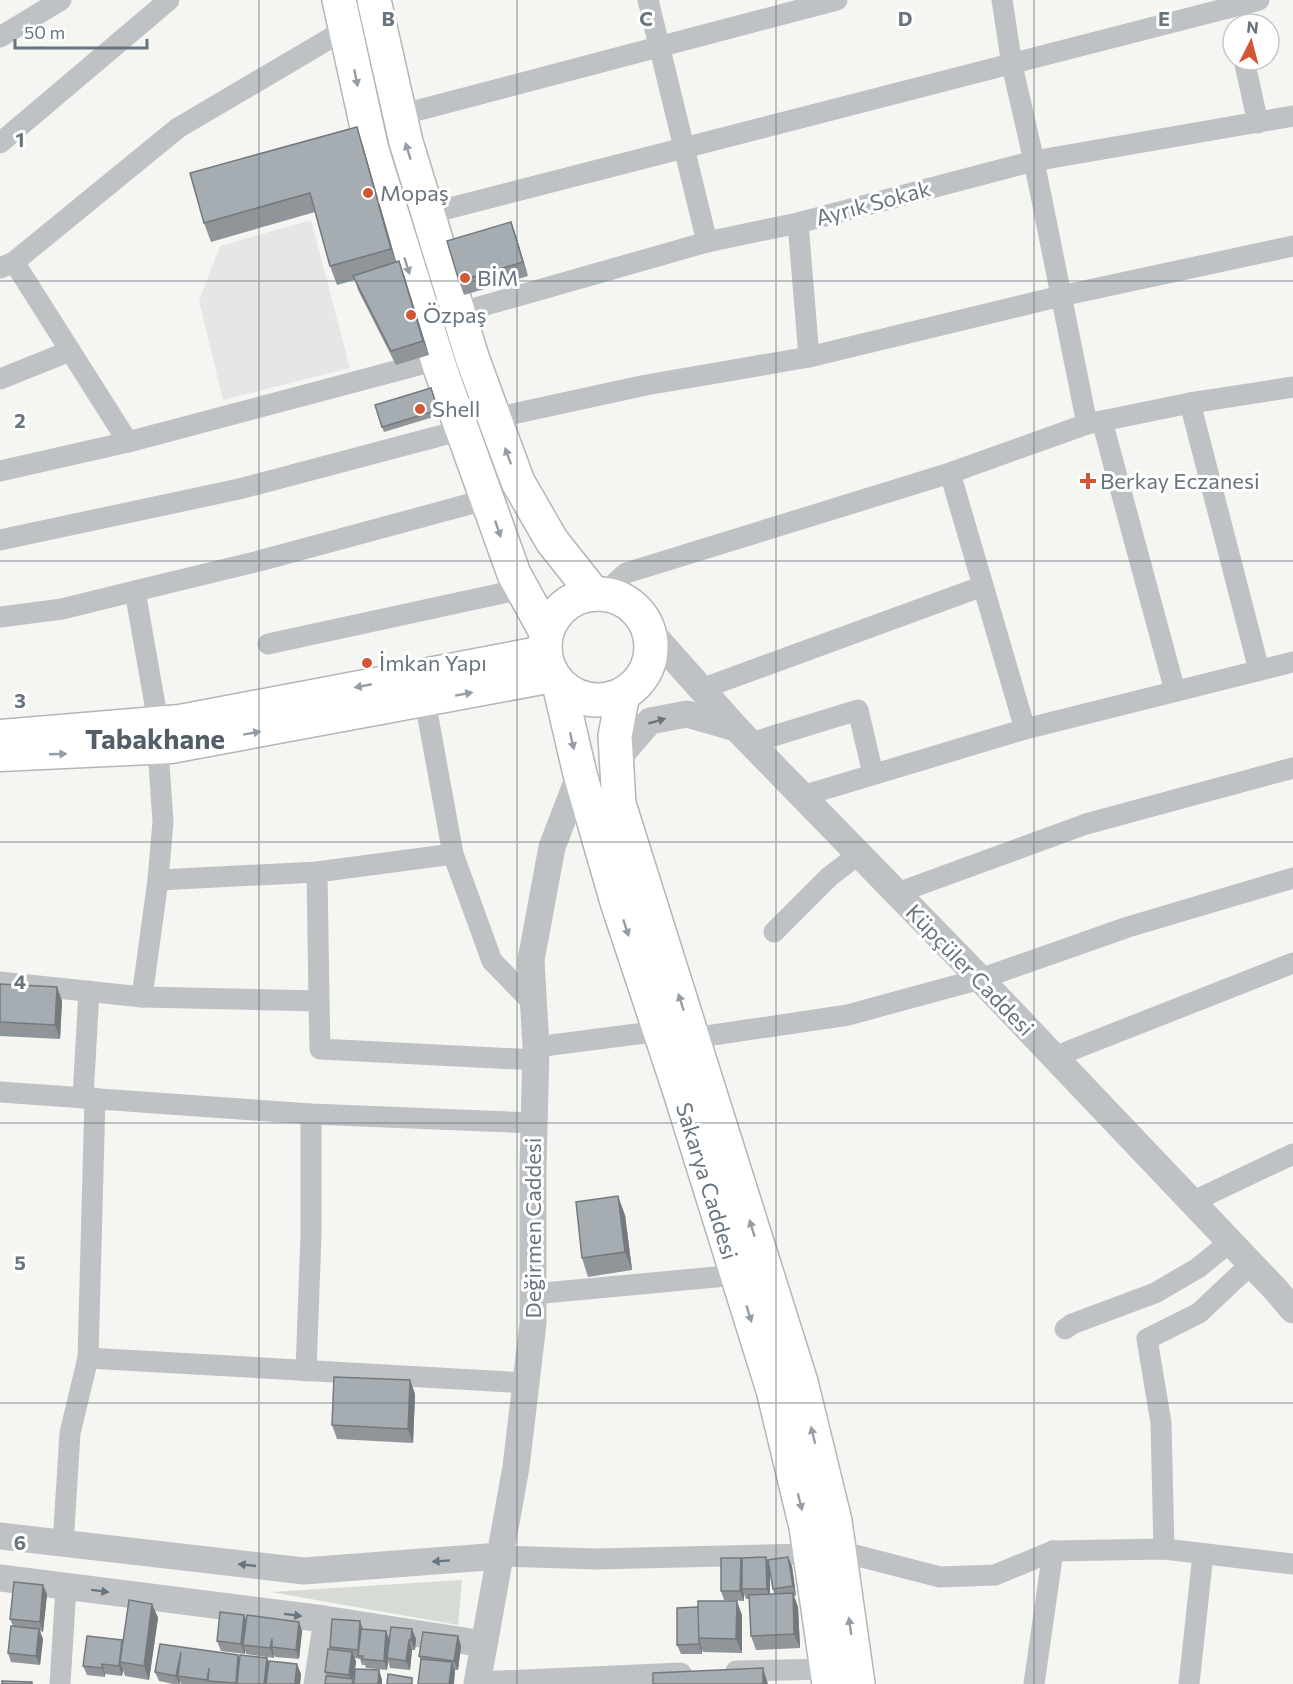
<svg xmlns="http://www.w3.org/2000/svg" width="1293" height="1684" viewBox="0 0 1293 1684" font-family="Commissioner,sans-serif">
	<rect width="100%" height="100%" fill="#f5f5f2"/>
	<path fill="#e5e6e5" d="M311 220 350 368 223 400 199 301 220 246Z"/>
	<path fill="#d6dbd3" d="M462 1580 458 1625 271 1592Z"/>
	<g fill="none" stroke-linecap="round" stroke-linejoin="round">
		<g stroke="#b1b6b9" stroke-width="33">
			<g id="secondary">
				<path d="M0 735 180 720 544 651"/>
				<path d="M0 756 171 748 553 677"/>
			</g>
		</g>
		<g stroke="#b2b6b9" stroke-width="36">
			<g id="primary">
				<path d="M339 0 372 150 441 371 514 574 546 632"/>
				<path d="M374 0 406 142 473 360 518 482 552 541 594 594"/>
				<circle cx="598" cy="647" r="53"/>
				<path d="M559 684 580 774 617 902 680 1092 773 1390 806 1527 829 1684"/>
				<path d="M623 694 615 736 619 804 801 1382 835 1521 858 1684"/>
			</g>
		</g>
		<g stroke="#bec2c5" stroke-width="21">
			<path d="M648 0 707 242"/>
			<path d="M1002 0 1012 65 1034 161 1087 424"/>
			<path d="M0 37 61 0"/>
			<path d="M1244 60 1258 123"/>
			<path d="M400 115 837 0"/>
			<path d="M0 143 169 0"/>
			<path d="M427 214 1259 0"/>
			<path d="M798 223 809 357"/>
			<path d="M14 262 128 442 437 360"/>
			<path d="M0 268 14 262 178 128 346 29"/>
			<path d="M458 313 707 242 798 223 1034 161 1293 116"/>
			<path d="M0 379 70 351"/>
			<path d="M1190 403 1259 670"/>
			<path d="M494 418 646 385 809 357 1061 296 1293 246"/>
			<path d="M1102 421 1175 691"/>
			<path d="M0 471 128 442"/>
			<path d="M950 473 1025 729"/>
			<path d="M0 540 239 489 462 430"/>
			<path d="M135 591 158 722"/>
			<path d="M603 594 626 573 950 473 1087 424 1190 403 1293 387"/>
			<path d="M0 617 62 609 135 591 259 561 488 499"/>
			<path d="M268 644 522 589"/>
			<path d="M701 689 983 586"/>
			<path d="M425 701 453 854 492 961 533 1003"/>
			<path d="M751 743 858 710 873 774"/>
			<path d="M802 796 1025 729 1293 662"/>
			<path d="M317 872 319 1001"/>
			<path d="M158 880 317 872 453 854"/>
			<path d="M897 893 1086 824 1293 768"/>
			<path d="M774 932 829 877 859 854"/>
			<path d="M0 982 142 997 319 1001 320 1049 536 1060"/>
			<path d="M142 997 158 880 163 822 158 749"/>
			<path d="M693 1038 848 1015 980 979 1128 927 1293 878"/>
			<path d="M536 1047 660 1031"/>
			<path d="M1054 1057 1293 963"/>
			<path d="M0 1092 311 1114 534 1123"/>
			<path d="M83 1097 89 991"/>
			<path d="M1192 1202 1293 1154"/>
			<path d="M533 1294 737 1275"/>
			<path d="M1065 1329 1072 1324 1155 1293 1198 1268 1230 1242"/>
			<path d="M88 1358 526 1383"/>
			<path d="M306 1371 311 1235V1114"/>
			<path d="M63 1544 70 1433 88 1358 95 1098"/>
			<path d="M1164 1549 1161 1423 1147 1339 1199 1313 1251 1264"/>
			<path d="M839 1551 940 1577 995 1575 1053 1551 1164 1549 1293 1564"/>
			<path d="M500 1556 597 1559 810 1554"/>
			<path d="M736 1671 828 1669"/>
			<path d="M478 1682 681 1673"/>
			<path d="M60 1684 66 1587"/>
			<path d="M314 1684 324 1619"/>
			<path d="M1034 1684 1053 1551"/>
			<path d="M1189 1684 1203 1554"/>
		</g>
		<g stroke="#bec2c5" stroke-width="27">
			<path d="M648 629 736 728 964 962 1276 1290 1293 1310"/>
			<path d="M616 760 650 721 687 714 736 728"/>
			<path d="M0 1536 304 1571 500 1556"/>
			<path d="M0 1578 324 1619 484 1644"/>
			<path d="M477 1684 516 1467 533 1323V1169L536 1047 531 960 552 847 580 774"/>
		</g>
		<use href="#secondary" stroke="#fff" stroke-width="30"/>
		<use href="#primary" stroke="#fff" stroke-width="33"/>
	</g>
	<g fill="#8f9599" fill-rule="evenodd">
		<path d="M363 146 396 262 399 261 404 275 429 355 396 365 358 290 355 280 337 285 330 266 315 212 211 242 204 223Z"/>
		<path d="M516 236 528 276 464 295 459 281Z"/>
		<path d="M431 388 440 415 384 432 382 427Z"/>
		<path d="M0 984 57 987 62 1001 60 1039 0 1036Z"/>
		<path d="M625 1215 632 1270 588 1277 582 1258Z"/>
		<path d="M410 1380 415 1394 413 1443 337 1439 332 1425Z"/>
		<path d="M741 1558 742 1561 769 1566H792L796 1596H794L798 1607 800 1648 756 1650 751 1636 750 1599H746L744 1594V1601L724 1600 721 1591ZM770 1568 773 1589 774 1594H770Z"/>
		<path d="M47 1594 43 1632 40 1631 43 1639 40 1665 11 1662 8 1653 13 1626 10 1619Z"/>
		<path d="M152 1604 158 1618 149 1680 125 1676 123 1670 122 1676 105 1674V1677L87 1675 83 1666 122 1640 123 1643Z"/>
		<path d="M742 1615V1653L703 1652 702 1649V1654H681L677 1645Z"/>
		<path d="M246 1619 299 1622 302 1631 299 1659 275 1657 274 1654V1658L246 1654 245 1650V1654L221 1651 217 1641Z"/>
		<path d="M332 1619 360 1621 363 1629 386 1631 389 1639 391 1627 412 1629 416 1639 415 1650H412L410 1670 390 1668 388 1661 387 1670 366 1668 365 1665H362L360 1659 355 1658 356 1662 353 1681 354 1682 355 1669 379 1670 382 1680V1684H325L326 1676H327L325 1672 328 1649H330V1647Z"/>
		<path d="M458 1636 461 1646 458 1670H455V1672L421 1661 419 1656Z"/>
		<path d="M267 1658 268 1662 301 1674 300 1684H181L180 1681V1684H173L159 1681 155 1672 240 1660Z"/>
	</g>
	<g fill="#74797d">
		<path d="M357 127 363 146 398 268 391 249Z"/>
		<path d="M511 222 516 236 528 276 523 262Z"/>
		<path d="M399 261 404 275 429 355 423 341Z"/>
		<path d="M57 987 62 1001 60 1039 55 1025Z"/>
		<path d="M618 1196 625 1215 632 1270 625 1252Z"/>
		<path d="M410 1380 415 1394 413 1443 408 1429Z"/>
		<path d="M766 1557 770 1567V1599L767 1589Z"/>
		<path d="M788 1557 792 1566 796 1596 793 1586Z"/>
		<path d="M741 1558 744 1567 742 1589 744 1594V1601L740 1591Z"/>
		<path d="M43 1585 47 1594 43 1632 40 1622Z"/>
		<path d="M793 1593 798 1607 800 1648 794 1634Z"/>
		<path d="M737 1601 742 1615V1653L736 1639Z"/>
		<path d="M152 1604 158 1618 149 1680 144 1666Z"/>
		<path d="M244 1615 248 1624 243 1645 245 1650V1654L241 1644Z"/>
		<path d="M360 1621 363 1631 360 1656 358 1650Z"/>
		<path d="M299 1622 302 1631 299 1659 296 1650Z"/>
		<path d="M39 1629 43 1639 40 1665 36 1656Z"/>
		<path d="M412 1629 416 1639 415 1650 411 1640Z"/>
		<path d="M386 1631 390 1641 387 1658 388 1661 387 1670 384 1661Z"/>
		<path d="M458 1636 461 1646 458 1670 454 1661Z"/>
		<path d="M272 1639V1647L274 1654V1658L270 1648Z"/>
		<path d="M122 1640 125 1650 120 1662 123 1670 122 1676 119 1666Z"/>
		<path d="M409 1640 412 1650 410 1670 406 1661Z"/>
		<path d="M699 1640 702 1649V1654L699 1644Z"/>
		<path d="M181 1652 178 1676 180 1681 179 1684 176 1676Z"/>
		<path d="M352 1652 356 1662 353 1681 354 1684H352L349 1675Z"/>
		<path d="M238 1655 242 1664 240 1684H236Z"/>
		<path d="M267 1658 271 1668 269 1684H264Z"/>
		<path d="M452 1662 455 1672 454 1684H449Z"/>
		<path d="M102 1664 105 1674V1677L102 1668Z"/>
		<path d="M297 1664 301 1674 300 1684H295Z"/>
		<path d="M763 1668 768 1684H763Z"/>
		<path d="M379 1670 382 1680V1684H378Z"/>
	</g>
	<g fill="#a6adb2" stroke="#74797d" stroke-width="1.5">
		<path d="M357 127 391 249 330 266 310 193 204 223 190 173Z"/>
		<path d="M511 222 523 262 459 281 447 241Z"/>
		<path d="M399 261 423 341 391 351 353 276Z"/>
		<path d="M431 388 438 410 382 427 375 405Z"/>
		<path d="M0 984 57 987 55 1025 0 1022Z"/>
		<path d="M618 1196 625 1252 582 1258 576 1202Z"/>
		<path d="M334 1377 410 1380 408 1429 332 1425Z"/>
		<path d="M766 1557 767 1589H742V1558Z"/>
		<path d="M788 1557 793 1586 773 1589 768 1560Z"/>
		<path d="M721 1558H741L740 1591H721Z"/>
		<path d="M14 1582 43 1585 40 1622 10 1619Z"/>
		<path d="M793 1593 794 1634 751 1636 749 1595Z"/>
		<path d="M129 1600 152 1604 144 1666 120 1662Z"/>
		<path d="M698 1601H737L736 1639 698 1638Z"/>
		<path d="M698 1607 699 1644 677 1645V1608Z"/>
		<path d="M220 1612 244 1615 241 1644 217 1641Z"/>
		<path d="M247 1615 299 1622 296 1650 272 1647V1639L270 1648 243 1645Z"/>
		<path d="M332 1619 360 1621 358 1650 330 1647Z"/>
		<path d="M11 1626 39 1629 36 1656 8 1653Z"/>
		<path d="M391 1627 412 1629 411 1640H409L406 1661 387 1658Z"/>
		<path d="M361 1629 386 1631 384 1661 362 1659 363 1656H358Z"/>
		<path d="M423 1632 458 1636 454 1661 419 1656Z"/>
		<path d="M87 1636 122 1640 119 1666 102 1664V1668L83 1666Z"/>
		<path d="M160 1644 238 1655 236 1683 208 1681 209 1668 207 1680 178 1676 181 1652 176 1676 155 1672Z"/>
		<path d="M328 1649 352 1652 349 1675 325 1672Z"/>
		<path d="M240 1655 267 1658 264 1684H237Z"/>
		<path d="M421 1659 452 1662 449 1684H418Z"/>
		<path d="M269 1661 297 1664 295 1684H266Z"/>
		<path d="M763 1668V1684H653V1673Z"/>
		<path d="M355 1669 379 1670 378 1684H354Z"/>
		<path d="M388 1674 412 1678V1684H387Z"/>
		<path d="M326 1676 353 1679 352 1684H325Z"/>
		<path d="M2 1681 32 1682V1684H2Z"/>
	</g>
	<defs><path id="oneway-solid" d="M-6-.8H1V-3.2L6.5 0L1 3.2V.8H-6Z" transform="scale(1.5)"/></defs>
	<g fill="#959ea6">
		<use href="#oneway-solid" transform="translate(356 78) rotate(78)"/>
		<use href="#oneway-solid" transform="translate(408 151) rotate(-107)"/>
		<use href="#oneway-solid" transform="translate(407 266) rotate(73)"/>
		<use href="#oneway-solid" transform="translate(508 456) rotate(-110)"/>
		<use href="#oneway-solid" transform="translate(498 529) rotate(71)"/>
		<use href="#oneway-solid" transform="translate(363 686) rotate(169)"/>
		<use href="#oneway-solid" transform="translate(464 694) rotate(-10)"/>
		<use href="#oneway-solid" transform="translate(252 733) rotate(-10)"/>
		<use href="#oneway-solid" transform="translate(572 741) rotate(77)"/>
		<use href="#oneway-solid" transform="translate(58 754) rotate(-2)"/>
		<use href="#oneway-solid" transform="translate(626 928) rotate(72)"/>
		<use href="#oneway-solid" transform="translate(681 1002) rotate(-108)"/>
		<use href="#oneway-solid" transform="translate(752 1228) rotate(-107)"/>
		<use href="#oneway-solid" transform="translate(749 1314) rotate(73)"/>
		<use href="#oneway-solid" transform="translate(813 1435) rotate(-104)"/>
		<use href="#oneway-solid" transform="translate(800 1502) rotate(76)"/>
		<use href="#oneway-solid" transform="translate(850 1626) rotate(-98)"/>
	</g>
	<g fill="#677580">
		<use href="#oneway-solid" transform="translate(657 721) rotate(-16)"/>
		<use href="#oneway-solid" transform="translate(441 1561) rotate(176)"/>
		<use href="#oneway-solid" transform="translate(247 1565) rotate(-174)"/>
		<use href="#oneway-solid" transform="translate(100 1591) rotate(7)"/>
		<use href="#oneway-solid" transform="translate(293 1615) rotate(7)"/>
	</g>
	<path fill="none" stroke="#677580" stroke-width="1.5" stroke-opacity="0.55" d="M259 0V1684M517 0V1684M776 0V1684M1034 0V1684M0 281H1293M0 561H1293M0 842H1293M0 1123H1293M0 1403H1293"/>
	<g fill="#d15736" stroke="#fff" stroke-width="2">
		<circle cx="368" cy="193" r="6"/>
		<circle cx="465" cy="278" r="6"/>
		<circle cx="411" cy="315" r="6"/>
		<circle cx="420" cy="409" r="6"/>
		<path d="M1085 472h6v6h6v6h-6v6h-6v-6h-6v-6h6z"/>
		<circle cx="367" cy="663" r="6"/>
	</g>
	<g text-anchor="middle" stroke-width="6" stroke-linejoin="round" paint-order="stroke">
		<g font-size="22" fill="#677580" stroke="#fff" text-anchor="start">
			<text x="380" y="201">Mopaş</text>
			<text x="477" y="286">BİM</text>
			<text x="423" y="323">Özpaş</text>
			<text x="432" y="417">Shell</text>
			<text x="1100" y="489">Berkay Eczanesi</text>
			<text x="379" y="671">İmkan Yapı</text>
		</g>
		<g font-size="22" fill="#677580" stroke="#fff">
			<text transform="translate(873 203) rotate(-15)" y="8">Ayrık Sokak</text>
			<text transform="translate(970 970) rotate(46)" y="8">Küpçüler Caddesi</text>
			<text transform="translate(707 1181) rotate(73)" y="8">Sakarya Caddesi</text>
			<text transform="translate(533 1228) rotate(-90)" y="8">Değirmen Caddesi</text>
		</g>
		<g font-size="28" font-weight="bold" fill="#545e66" stroke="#fff">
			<text x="155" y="749">Tabakhane</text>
		</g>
	</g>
	<g font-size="20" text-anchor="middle" font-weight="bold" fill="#677580" stroke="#fff" stroke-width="6" stroke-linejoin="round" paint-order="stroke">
		<text x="388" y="26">B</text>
		<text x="646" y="26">C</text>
		<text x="905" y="26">D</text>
		<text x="1164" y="26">E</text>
		<text x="20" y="147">1</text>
		<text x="20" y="428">2</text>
		<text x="20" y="708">3</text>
		<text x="20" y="989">4</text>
		<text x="20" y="1270">5</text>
		<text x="20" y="1550">6</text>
	</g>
	<g transform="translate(1251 42) rotate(6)"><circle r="28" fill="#ffffff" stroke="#c2c8cc" stroke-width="1.5"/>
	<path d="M0-4.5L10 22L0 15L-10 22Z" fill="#d15736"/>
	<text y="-9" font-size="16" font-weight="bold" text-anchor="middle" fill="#677580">N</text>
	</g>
	<path d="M15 39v9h132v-9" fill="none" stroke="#677580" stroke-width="3"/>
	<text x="24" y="39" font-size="18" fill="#677580" stroke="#ffffff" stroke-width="4.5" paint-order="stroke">50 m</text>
</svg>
